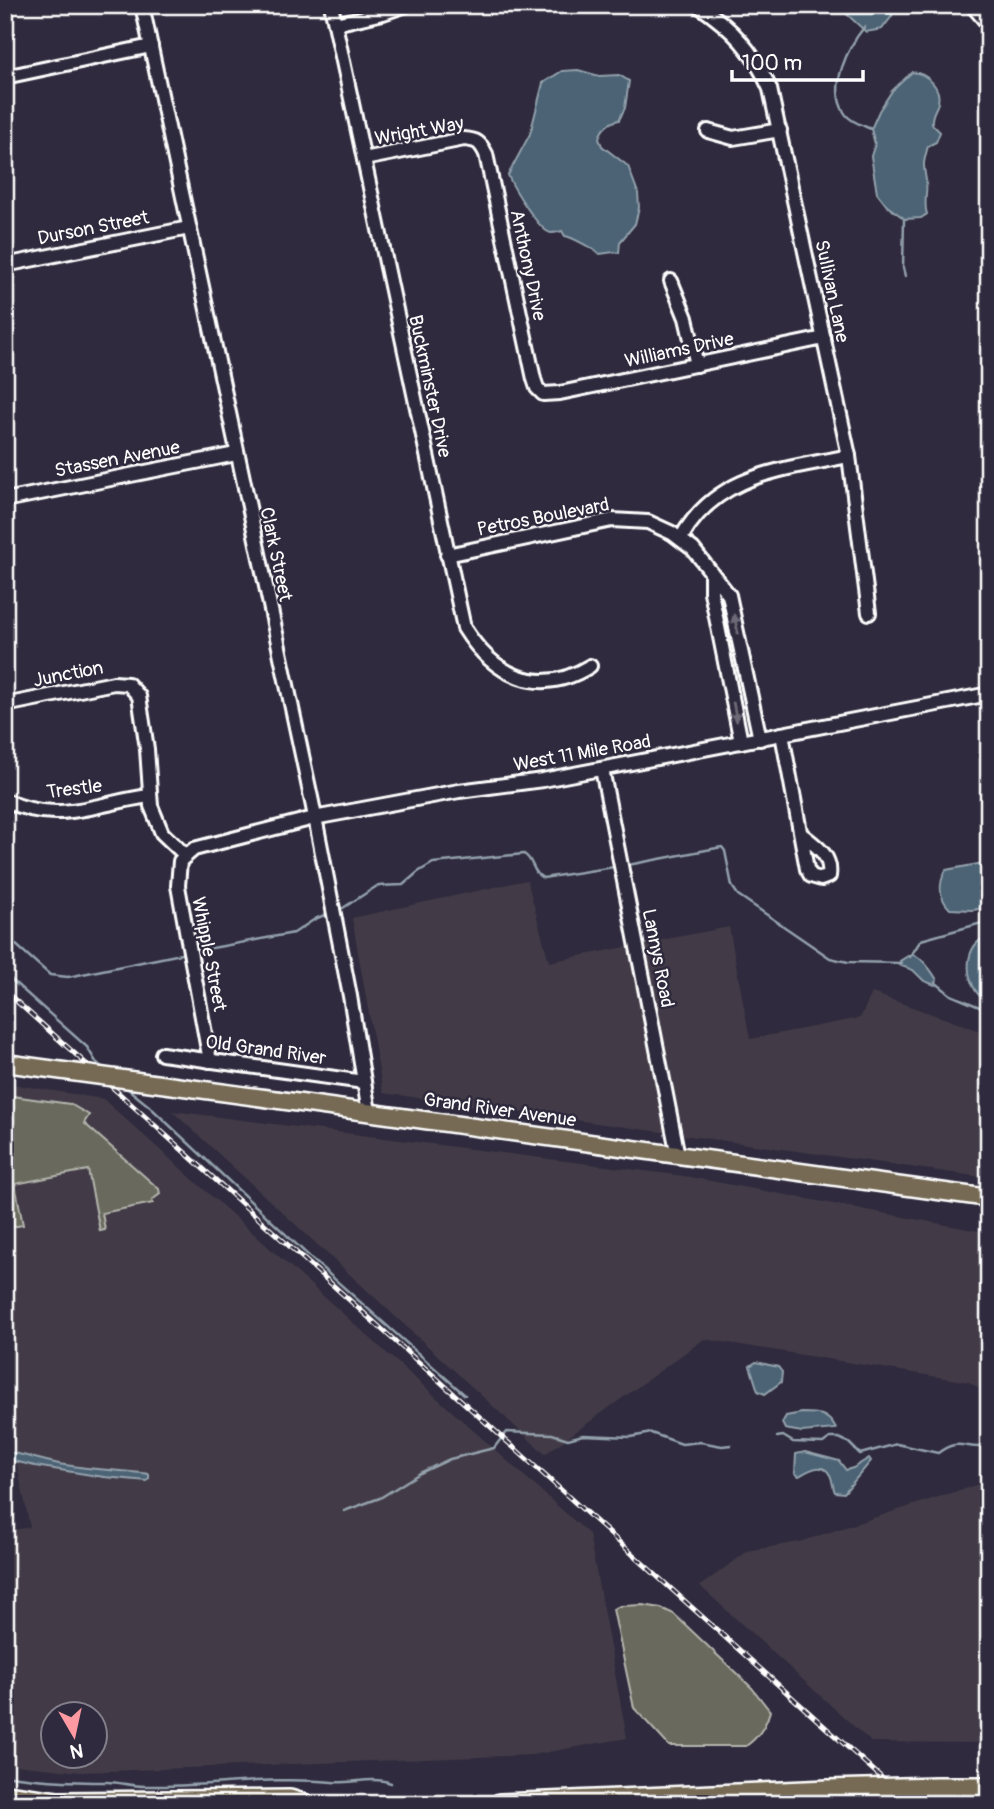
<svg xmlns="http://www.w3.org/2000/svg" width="994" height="1809" viewBox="0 0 994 1809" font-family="Pangolin,sans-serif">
	<rect width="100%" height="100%" fill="#2f2a3d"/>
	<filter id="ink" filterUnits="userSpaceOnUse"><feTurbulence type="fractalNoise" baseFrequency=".0143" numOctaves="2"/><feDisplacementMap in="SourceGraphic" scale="14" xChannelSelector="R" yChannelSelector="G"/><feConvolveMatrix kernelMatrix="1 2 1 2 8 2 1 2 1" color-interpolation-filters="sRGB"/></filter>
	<g filter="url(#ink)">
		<g fill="#433a47" fill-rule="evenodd">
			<path d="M527 880 549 962 729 927 750 1039 860 1018 872 993 989 1034V1178L383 1093 352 918Z"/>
			<path d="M5 1083 103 1099 589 1534 627 1738 532 1755 81 1772 5 1764V1532L30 1527 5 1407ZM52 1714H94V1756H52Z"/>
			<path d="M172 1111 684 1176 989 1233V1395L969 1382 704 1339 545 1454Z"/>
			<path d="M979 1484 989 1486V1743L871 1742 700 1586 748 1551 799 1542Z"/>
		</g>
		<g fill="#696b5d" stroke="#b4b5ae" stroke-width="2">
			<path d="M5 1095 70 1104 89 1115 84 1123 159 1189 160 1194 152 1200 153 1203 102 1213 105 1230 100 1231 88 1170 15 1184 23 1225 5 1228Z"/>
			<path d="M643 1605 661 1608 674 1614 752 1688 770 1711C766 1726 759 1737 746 1746H669L634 1708 613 1609 620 1606Z"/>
		</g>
		<g fill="#4b6375" stroke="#93a1ac" stroke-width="2">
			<path d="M837 5H894L892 16 882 29 866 32Z"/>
			<path d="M578 70 599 76 619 75 629 81 625 108 619 120C609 122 601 129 599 139L602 146 628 166 638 193 639 208 635 224 620 242 619 253 614 252 600 254C595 250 572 237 565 236L562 231C558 232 555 233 551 233 540 232 512 186 508 175L530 134 543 83 562 71Z"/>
			<path d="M912 72C926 73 942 87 938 103 935 112 931 114 932 124L940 132 936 142 928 146C923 165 923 162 926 180 928 192 923 203 927 214L921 218 905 219 887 206 877 193 871 156 875 144 871 129 879 111 892 91Z"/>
			<path d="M989 862V907L973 910 950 909C939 898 938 884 946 870Z"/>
			<path d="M989 936V995L980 996C964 980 963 943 989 936Z"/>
			<path d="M911 954C922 956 931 970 937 980L935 985 924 981 913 970 899 965 900 961Z"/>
			<path d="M756 1362 778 1367 782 1372 781 1382 765 1394 758 1391 750 1366Z"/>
			<path d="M802 1413C818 1413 828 1413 836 1429L802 1432 785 1429 782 1423 786 1416Z"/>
			<path d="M5 1452C26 1454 45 1462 65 1465 93 1470 121 1470 149 1474V1478L147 1481 104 1477 35 1466 5 1459Z"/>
			<path d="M805 1452 839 1461 846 1470 853 1468 869 1458 871 1461 844 1493 835 1492C832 1486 833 1480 830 1475 823 1461 808 1471 799 1476L795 1473 796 1454Z"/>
		</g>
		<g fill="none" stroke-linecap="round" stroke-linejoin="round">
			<g stroke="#93a1ac" stroke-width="2.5">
				<path d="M865 26C848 47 828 86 844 112 849 121 862 125 871 129"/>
				<path d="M904 219 903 268 905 276"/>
				<path d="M628 865 722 847 725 851 732 886 738 895 830 958 848 962 902 963"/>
				<path d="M343 908 377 886 403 885 418 872 433 863 524 854C534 860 532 873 543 878L614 867"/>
				<path d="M5 935 50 975 68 977 186 953"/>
				<path d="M196 951 294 933 315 919 327 914"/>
				<path d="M910 957 921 940 989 921"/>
				<path d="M5 974 87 1047 96 1062 104 1069"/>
				<path d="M935 982 951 995 989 1011"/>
				<path d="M123 1085 149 1106 313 1260 465 1395"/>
				<path d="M777 1437 783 1436 793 1442 823 1443 830 1438H839L849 1443 860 1454 897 1444 938 1453C960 1436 965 1451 989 1446"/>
				<path d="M344 1511 380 1498 420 1473 450 1459 494 1448 506 1432 552 1434 568 1439 583 1435 631 1437 651 1433 682 1444 700 1442 722 1446 731 1445"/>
				<path d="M5 1775C39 1781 72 1782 107 1782 119 1782 132 1786 144 1786 207 1787 269 1776 332 1782 351 1784 372 1776 391 1783"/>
			</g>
			<g stroke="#fff" stroke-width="18">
				<g id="minor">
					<path d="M142 5 312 802 350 996 369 1112"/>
					<path d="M331 5 464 628C494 676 539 698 590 666"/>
					<path d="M698 5C733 29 753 50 770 89L849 456 869 613"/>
					<path d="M972 5 989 25"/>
					<path d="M335 24 383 13 406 5"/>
					<path d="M5 77 151 46"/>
					<path d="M708 131 733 138 780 130"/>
					<path d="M364 159 464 139C477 140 480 142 486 154L534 379 537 388 543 394 560 393 824 338"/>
					<path d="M5 265 189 228"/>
					<path d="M671 281 686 318 697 365"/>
					<path d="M5 500 236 454"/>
					<path d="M681 538C717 473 783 470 849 456"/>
					<path d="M447 555 612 520 648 522 672 533 693 549 729 595 760 739"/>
					<path d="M711 572V592L741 742"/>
					<path d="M5 705 114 683 128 684 139 696 147 749 151 806 162 833 185 855"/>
					<path d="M782 734 807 869 811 876 821 879 829 876C832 855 816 846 801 834"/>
					<path d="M602 769 678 1156"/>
					<path d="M5 800C58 826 96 803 149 796"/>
					<path d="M162 1054 364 1082"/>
					<path d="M210 1061 178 886 180 861 194 849 314 818 459 791 543 780 989 694"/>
				</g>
			</g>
			<g stroke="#fff" stroke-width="21">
				<path id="major" d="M279 1100 989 1198"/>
			</g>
			<g stroke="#fff" stroke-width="24">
				<g id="highway">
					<path d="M936 1787H989"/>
					<path d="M5 1795 57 1802 290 1800 303 1804"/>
					<path d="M500 1804 828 1790"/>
				</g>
			</g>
			<use href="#minor" stroke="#2f2a3d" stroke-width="12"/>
			<use href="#major" stroke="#766a54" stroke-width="16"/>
			<use href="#highway" stroke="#766a54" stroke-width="19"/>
			<g stroke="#fff" stroke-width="5">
				<path id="rail" d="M5 991 911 1804"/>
			</g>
			<use href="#rail" stroke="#2f2a3d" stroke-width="2.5" stroke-dasharray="8" stroke-linecap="butt"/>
			<g stroke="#fff" stroke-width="21" stroke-linecap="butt">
				<path id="major-bridge" d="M5 1063 279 1100"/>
			</g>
			<g stroke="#fff" stroke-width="24" stroke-linecap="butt">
				<path id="highway-bridge" d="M828 1790 936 1787"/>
			</g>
			<use href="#major-bridge" stroke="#766a54" stroke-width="16"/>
			<use href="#highway-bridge" stroke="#766a54" stroke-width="19"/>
		</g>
		<defs><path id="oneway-solid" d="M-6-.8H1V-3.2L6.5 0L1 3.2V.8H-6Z" transform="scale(1.75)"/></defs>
		<g fill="#6d6a77">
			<use href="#oneway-solid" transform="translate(736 624) rotate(-103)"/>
			<use href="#oneway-solid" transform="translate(735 712) rotate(79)"/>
		</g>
	</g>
	<g text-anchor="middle" stroke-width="5" stroke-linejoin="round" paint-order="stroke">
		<g font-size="19" fill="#fff" stroke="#2f2a3d">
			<text transform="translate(419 130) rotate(-10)" y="7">Wright Way</text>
			<text transform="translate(93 227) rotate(-11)" y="7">Durson Street</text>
			<text transform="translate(529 265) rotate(78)" y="7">Anthony Drive</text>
			<text transform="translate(833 291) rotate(78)" y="7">Sullivan Lane</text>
			<text transform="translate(679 349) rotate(-12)" y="7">Williams Drive</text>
			<text transform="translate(431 386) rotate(78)" y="7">Buckminster Drive</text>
			<text transform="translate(117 458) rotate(-11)" y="7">Stassen Avenue</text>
			<text transform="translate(543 516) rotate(-11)" y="7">Petros Boulevard</text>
			<text transform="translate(277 554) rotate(78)" y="7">Clark Street</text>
			<text transform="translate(68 673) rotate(-11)" y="7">Junction</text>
			<text transform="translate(582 752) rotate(-10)" y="7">West 11 Mile Road</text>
			<text transform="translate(74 788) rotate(-7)" y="7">Trestle</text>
			<text transform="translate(210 954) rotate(79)" y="7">Whipple Street</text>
			<text transform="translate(659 958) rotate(79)" y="7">Lannys Road</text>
			<text transform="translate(266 1049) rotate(8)" y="7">Old Grand River</text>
			<text transform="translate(500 1109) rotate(8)" y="7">Grand River Avenue</text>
		</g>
	</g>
	<rect width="994" height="1809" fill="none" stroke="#2f2a3d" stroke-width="28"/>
	<rect x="14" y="14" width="966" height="1781" fill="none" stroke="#fff" stroke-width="2.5" filter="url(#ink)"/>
	<g transform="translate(74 1735) rotate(171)"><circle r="33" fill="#2f2a3d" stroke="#827f8b" stroke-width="2"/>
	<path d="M0-5L12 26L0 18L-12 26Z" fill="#ff9aa2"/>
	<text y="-10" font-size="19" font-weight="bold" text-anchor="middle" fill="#ffffff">N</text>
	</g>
	<path d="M732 70v10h131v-10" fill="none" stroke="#ffffff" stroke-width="3.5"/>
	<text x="742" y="70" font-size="21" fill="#ffffff" stroke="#2f2a3d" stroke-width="5" paint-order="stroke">100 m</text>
</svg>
